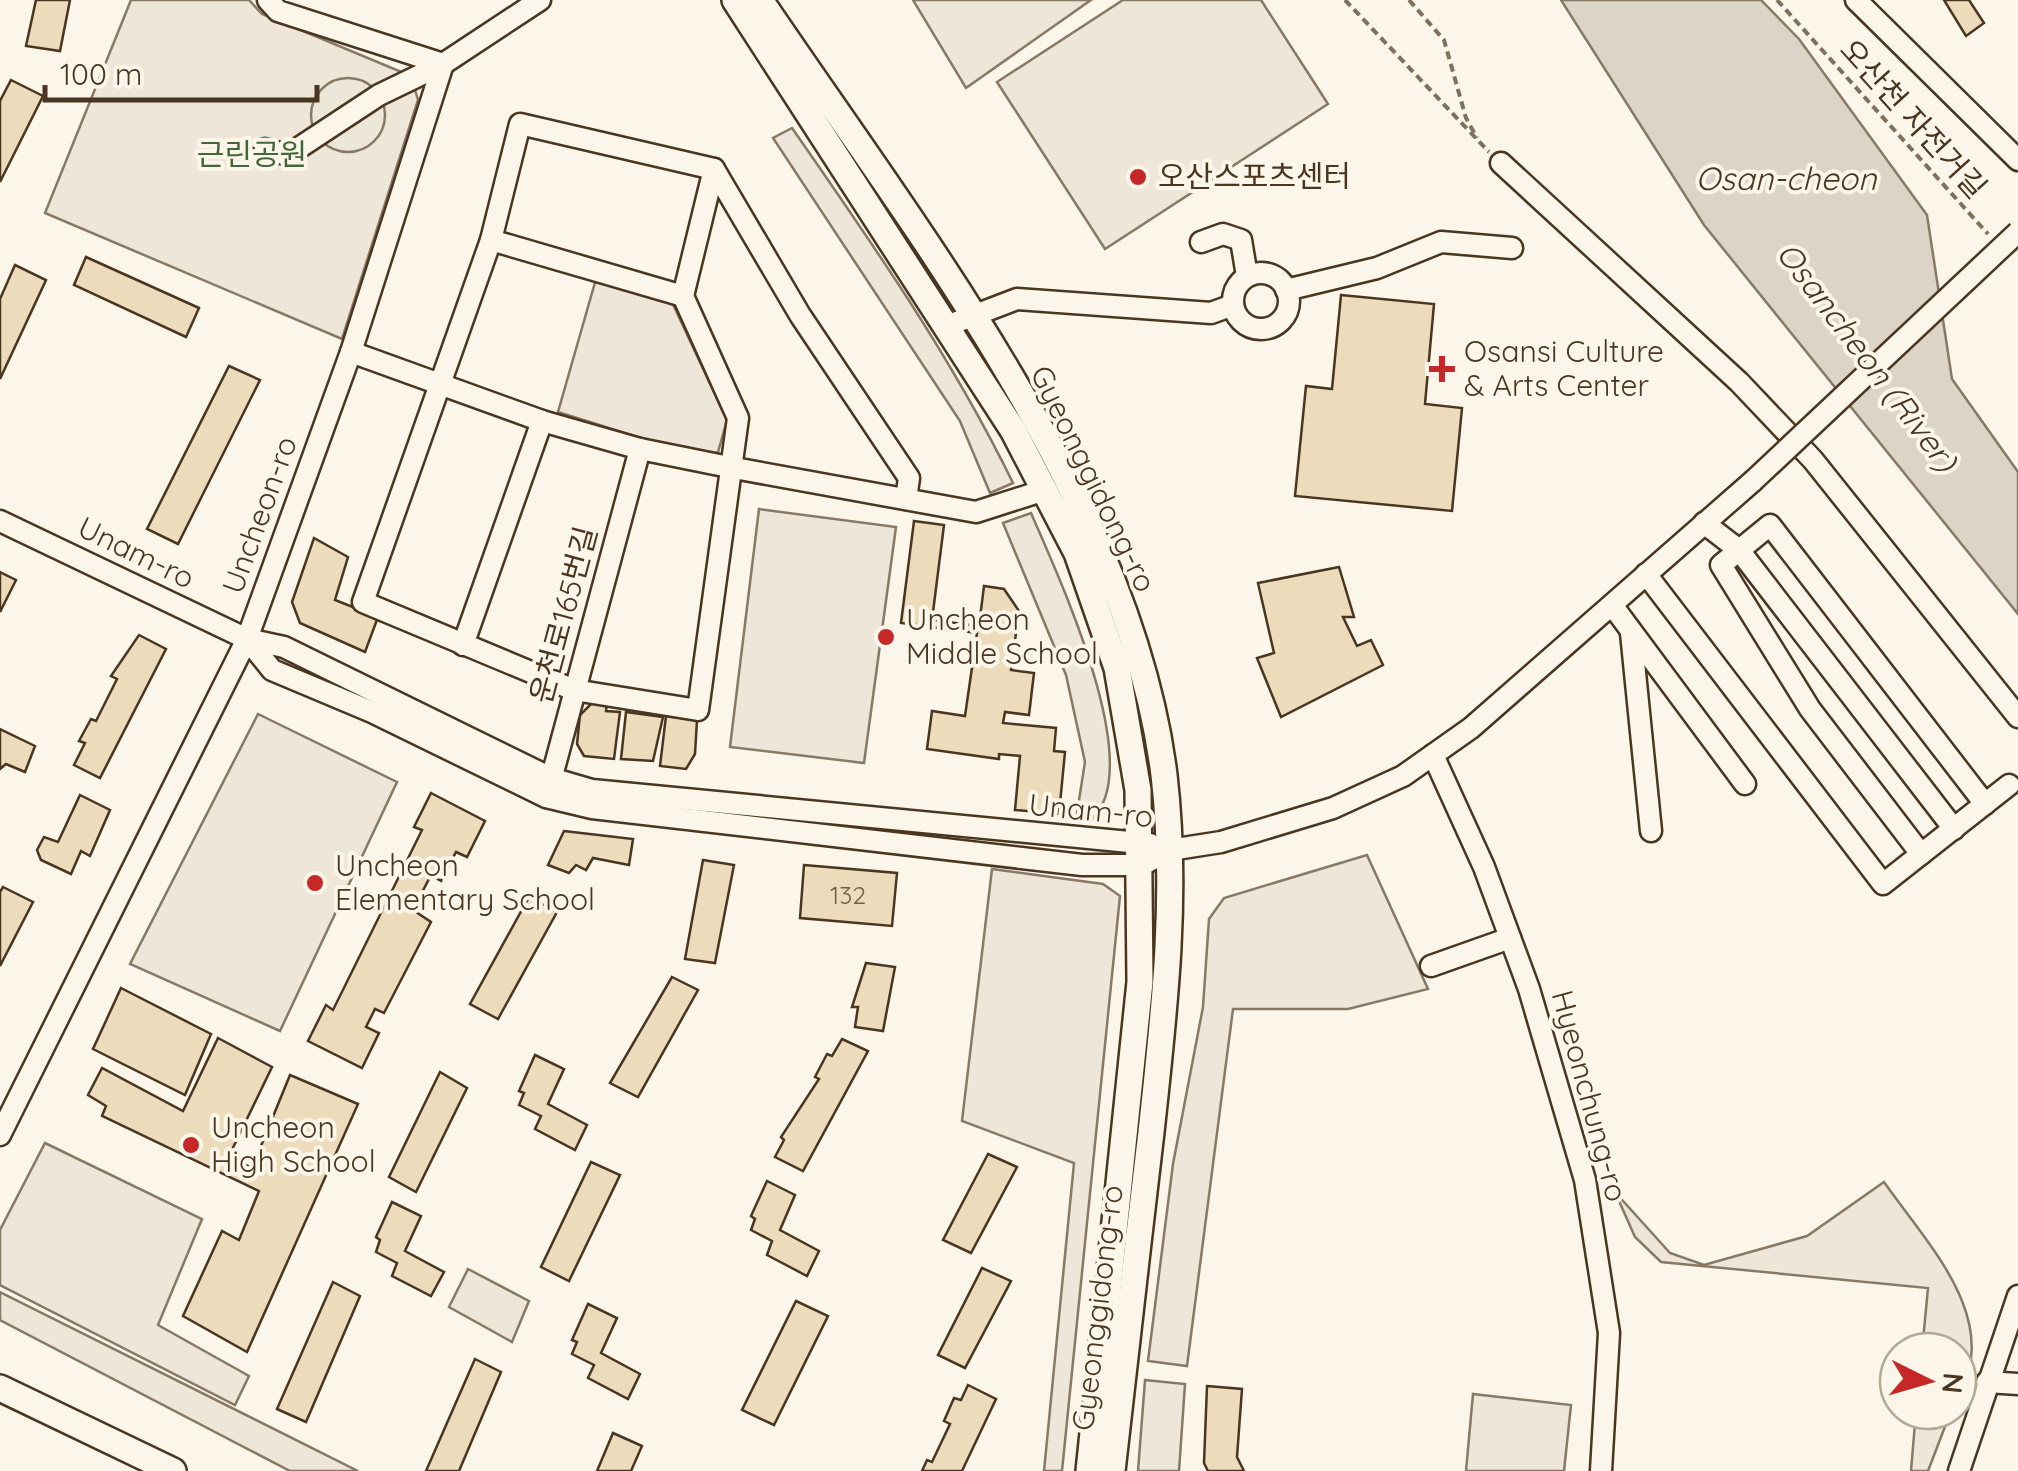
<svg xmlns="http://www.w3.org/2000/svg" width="2018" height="1471" viewBox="0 0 2018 1471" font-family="Quicksand,'Noto Sans KR',sans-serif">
	<rect width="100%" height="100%" fill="#fbf6e9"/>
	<g fill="#ede6d9" stroke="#887966" stroke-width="2.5">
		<path d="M131 0H249L262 14 411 76 418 100 342 339 45 213Z"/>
		<path d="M913 0H1091L966 88Z"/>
		<path d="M1123 0H1261L1328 104 1105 249 997 82Z"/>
		<path d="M792 128C872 243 951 356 1013 483L990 493 960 421 773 138Z"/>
		<path d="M596 279 670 298 727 420 718 452 704 458 558 412Z"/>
		<path d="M759 509 896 527 864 763 730 747Z"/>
		<path d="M1031 513C1057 574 1149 768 1091 820L1076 819 1085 762 1066 675 1003 523Z"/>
		<path d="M258 714 397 782 280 1031 130 964Z"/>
		<path d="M1367 855 1428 989 1348 1009H1233L1187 1366 1148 1361 1173 1164 1203 1007 1209 919 1224 898Z"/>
		<path d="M992 869 1103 884 1120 896 1062 1471H1044L1074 1163 962 1121Z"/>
		<path d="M45 1143 202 1219 158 1325 249 1376 235 1405 0 1285V1230Z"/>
		<path d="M1884 1182C1928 1245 2003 1319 1958 1399V1351H1922L1928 1288 1661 1262 1635 1237 1615 1192 1670 1253 1704 1265 1807 1236Z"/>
		<path d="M468 1269 529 1301 512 1342 449 1307Z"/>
		<path d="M0 1292 358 1471H290L0 1320Z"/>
		<path d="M1145 1380 1185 1384 1179 1471H1138Z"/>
		<path d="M1473 1394 1571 1405 1564 1471H1466Z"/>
		<path d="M1916 1411H1951L1928 1471H1911Z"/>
	</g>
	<circle fill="#ede7d9" stroke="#887966" stroke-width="2.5" cx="348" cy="115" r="37"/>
	<path fill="#dcd4c6" stroke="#887966" stroke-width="2.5" d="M1561 0H1761L1799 39 1927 215 1952 379 2018 472V614L1704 225Z"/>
	<g fill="#ecdcbc" stroke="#4a3520" stroke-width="2.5">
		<path d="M36 0H70L60 51 26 46Z"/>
		<path d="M1944 0H1969L1984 23 1966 36Z"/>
		<path d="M11 80 43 96 0 182V101Z"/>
		<path d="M86 257 199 308 186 337 74 285Z"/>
		<path d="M15 265 46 280 0 379V299Z"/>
		<path d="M1341 295 1434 304 1425 404 1462 408 1452 511 1295 496 1306 386 1332 389Z"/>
		<path d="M229 366 260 380 178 544 147 529Z"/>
		<path d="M914 521 944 525 932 620 979 626 984 586 1004 589 1019 611 1011 670 1034 673 1029 715 1005 712 1003 723 1056 728 1054 751 1065 752 1059 814 1015 810 1020 756 999 754V759L927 749 932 711 965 716 977 633 901 623Z"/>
		<path d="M314 538 348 557 335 600 378 617 365 652 300 623 292 602Z"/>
		<path d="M1339 567 1354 617H1343L1357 646 1371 640 1383 665 1281 717 1257 658 1274 653 1258 583Z"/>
		<path d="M0 572 16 580 0 612Z"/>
		<path d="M139 635 166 649 100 778 74 765 85 743 79 741 91 719 96 721 117 679 111 676Z"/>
		<path d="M594 701 607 703 606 711 620 712 614 759 584 756 577 744 580 715Z"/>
		<path d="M626 712 663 717 653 761 621 759Z"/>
		<path d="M666 716 697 720 695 754 686 769 660 766Z"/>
		<path d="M0 729 35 746 25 772 6 764 0 769Z"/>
		<path d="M431 793 485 821 467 857 456 852 441 881 431 875 413 910 431 922 384 1013 375 1009 366 1027 379 1033 362 1068 308 1041 326 1005 333 1010 422 830 414 827Z"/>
		<path d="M80 795 110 810 90 856 81 851 71 874 41 860 37 850 44 837 58 842Z"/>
		<path d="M564 831 633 839 629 865 593 858 586 870 576 865 569 873 548 865Z"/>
		<path d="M703 860 734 865 715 963 685 959Z"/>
		<path d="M804 865 897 873 892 926 800 918Z"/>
		<path d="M3 887 33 902 0 966V892Z"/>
		<path d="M529 897 557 912 498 1019 470 1004Z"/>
		<path d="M866 963 895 967 883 1031 855 1027 858 1007H852Z"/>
		<path d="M672 977 698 990 638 1097 610 1083Z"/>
		<path d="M121 988 211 1034 185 1095 93 1049Z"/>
		<path d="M218 1038 272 1067 229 1156 252 1168 290 1075 358 1104 247 1352 183 1316 222 1231 239 1240 259 1191 102 1116 106 1106 88 1095 102 1068 183 1111Z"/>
		<path d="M842 1039 868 1051 803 1171 775 1157 784 1140 781 1137 819 1079 815 1077 827 1054 832 1056Z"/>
		<path d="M535 1055 564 1069 548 1104 587 1125 575 1150 535 1129 541 1116 519 1105 524 1093 519 1091Z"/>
		<path d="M440 1072 467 1088 416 1192 389 1177Z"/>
		<path d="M988 1154 1017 1167 971 1253 943 1240Z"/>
		<path d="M591 1162 620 1175 569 1281 541 1267Z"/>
		<path d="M767 1181 795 1195 780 1230 819 1251 807 1276 767 1255 772 1241 751 1230 755 1219 751 1216Z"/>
		<path d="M392 1202 421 1216 405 1251 444 1272 431 1296 392 1276 397 1263 376 1252 380 1240 376 1237Z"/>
		<path d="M982 1268 1011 1281 965 1368 938 1355Z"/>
		<path d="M333 1282 360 1296 306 1422 277 1409Z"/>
		<path d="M796 1301 828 1316 774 1425 742 1410Z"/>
		<path d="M588 1304 617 1318 601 1353 640 1374 628 1399 588 1378 594 1365 572 1354 577 1342 572 1340Z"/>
		<path d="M475 1359 501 1372 459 1471H426Z"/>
		<path d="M968 1385 996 1399 962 1471H922L927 1460 932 1462 950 1424 944 1421 954 1398 961 1400Z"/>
		<path d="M1207 1386 1242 1389 1237 1457 1244 1471H1208L1204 1463Z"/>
		<path d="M613 1433 642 1446 631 1471H597Z"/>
	</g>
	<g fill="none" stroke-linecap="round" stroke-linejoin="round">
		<g stroke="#4a3520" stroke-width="25">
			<g id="minor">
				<path d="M268 0 278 11 443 64"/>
				<path d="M1856 0 2018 160"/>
				<path d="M265 149 288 155 379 95 443 64 540 0"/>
				<path d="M1501 163 1739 382 1813 460 2018 717"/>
				<path d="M491 240 683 296 738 418 698 710 574 690 363 602Z"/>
				<path d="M491 240 520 124 714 169 800 315 909 478 906 499"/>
				<path d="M1201 242 1223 234 1241 240 1247 276"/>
				<circle cx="1261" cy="301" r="28"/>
				<path d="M1286 290 1377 268 1441 242 1512 248"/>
				<path d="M683 296 714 169"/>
				<path d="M949 325 1017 299 1211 313 1233 305"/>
				<path d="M351 352 542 421 640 449 734 468 976 512 1045 490"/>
				<path d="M0 521 247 639 284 647 551 778 592 790 1150 844"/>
				<path d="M1704 523 1739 550 1954 829"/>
				<path d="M1646 574 1883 884 2009 785"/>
				<path d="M1612 605 1745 784"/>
				<path d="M1631 633 1651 831"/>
				<path d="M247 639 272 670 372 712 546 797 592 808 1082 865H1142L1170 850 1221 842 1333 808 1403 776 1471 728 1753 481"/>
				<path d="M463 645 542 421"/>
				<path d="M1433 755 1484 867 1529 989 1585 1180 1609 1333 1601 1471"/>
				<path d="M548 791 640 449"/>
				<path d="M1921 854 1810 709 1721 565 1770 525 1985 804"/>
				<path d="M1431 966 1510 938"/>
				<path d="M0 1135 247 639 351 352 443 64"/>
				<path d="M1987 1382 2018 1384"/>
				<path d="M1959 1471 2018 1296"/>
			</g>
		</g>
		<g stroke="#4a3520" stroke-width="30">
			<g id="major">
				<path d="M735 0 1013 430 1077 553 1117 668 1138 790 1140 982 1089 1471"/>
				<path d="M760 0C912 226 1130 499 1164 775 1178 895 1164 1013 1151 1132 1138 1245 1124 1358 1112 1471"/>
				<path d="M0 1388 173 1471"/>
			</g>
		</g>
		<g stroke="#7f6f5c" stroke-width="4" stroke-dasharray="8 5" stroke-linecap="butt">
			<path d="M1345 0 1489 152"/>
			<path d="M1409 0 1444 40 1466 118 1477 138"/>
			<path d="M1777 0 1988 234"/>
		</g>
		<use href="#minor" stroke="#fbf6e9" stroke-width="20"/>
		<use href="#major" stroke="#fbf6e9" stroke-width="25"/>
		<g stroke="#4a3520" stroke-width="25" stroke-linecap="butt">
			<path id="minor-bridge" d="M1753 481 2018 232"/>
		</g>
		<use href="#minor-bridge" stroke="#fbf6e9" stroke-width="20"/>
	</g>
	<g fill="#c62828" stroke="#fbf6e9" stroke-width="4">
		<circle cx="1138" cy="177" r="10"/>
		<path d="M1437 354h10v10h10v10h-10v10h-10v-10h-10v-10h10z"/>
		<circle cx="886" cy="637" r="10"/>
		<circle cx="315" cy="883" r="10"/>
		<circle cx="191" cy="1145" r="10"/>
	</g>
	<g text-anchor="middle" stroke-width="8" stroke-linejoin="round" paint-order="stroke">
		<g font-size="25" fill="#725f47">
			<text x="848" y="904">132</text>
		</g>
		<g font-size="30" fill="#4a3520" stroke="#fbf6e9">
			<text transform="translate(1913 119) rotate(48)" y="10">오산천 자전거길</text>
			<text transform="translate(1093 479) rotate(64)" y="10">Gyeonggidong-ro</text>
			<text transform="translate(260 515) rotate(-70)" y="10">Uncheon-ro</text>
			<text transform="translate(136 553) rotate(26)" y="10">Unam-ro</text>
			<text transform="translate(564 615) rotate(-75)" y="10">운천로165번길</text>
			<text transform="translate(1091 811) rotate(6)" y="10">Unam-ro</text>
			<text transform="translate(1589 1096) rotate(75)" y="10">Hyeonchung-ro</text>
			<text transform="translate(1098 1308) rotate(-83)" y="10">Gyeonggidong-ro</text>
		</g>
		<g font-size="30" fill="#436837" stroke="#fbf6e9">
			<text x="252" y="165">근린공원</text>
		</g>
		<g font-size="30" fill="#4a3520" stroke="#fbf6e9" text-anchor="start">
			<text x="1158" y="187">오산스포츠센터</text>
			<text x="1464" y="362">Osansi Culture<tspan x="1464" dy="34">&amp; Arts Center</tspan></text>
			<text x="906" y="630">Uncheon<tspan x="906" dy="34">Middle School</tspan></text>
			<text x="335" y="876">Uncheon<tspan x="335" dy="34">Elementary School</tspan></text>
			<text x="211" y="1138">Uncheon<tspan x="211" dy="34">High School</tspan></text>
		</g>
		<g font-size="32" font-style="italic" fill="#4a3520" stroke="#fbf6e9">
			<text x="1786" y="190">Osan-cheon</text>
			<text transform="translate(1867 357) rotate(53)" y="11">Osancheon (River)</text>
		</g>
	</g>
	<g transform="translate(1928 1381) rotate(95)"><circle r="48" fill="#fbf6e9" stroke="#b4a999" stroke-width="2.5"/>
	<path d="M0-8L18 38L0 25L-18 38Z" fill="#c62828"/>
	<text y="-15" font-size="28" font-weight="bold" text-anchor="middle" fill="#4a3520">N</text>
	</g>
	<path d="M45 85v15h272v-15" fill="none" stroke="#4a3520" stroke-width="5"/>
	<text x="60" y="85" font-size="30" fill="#4a3520" stroke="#fbf6e9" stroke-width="8" paint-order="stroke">100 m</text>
</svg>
